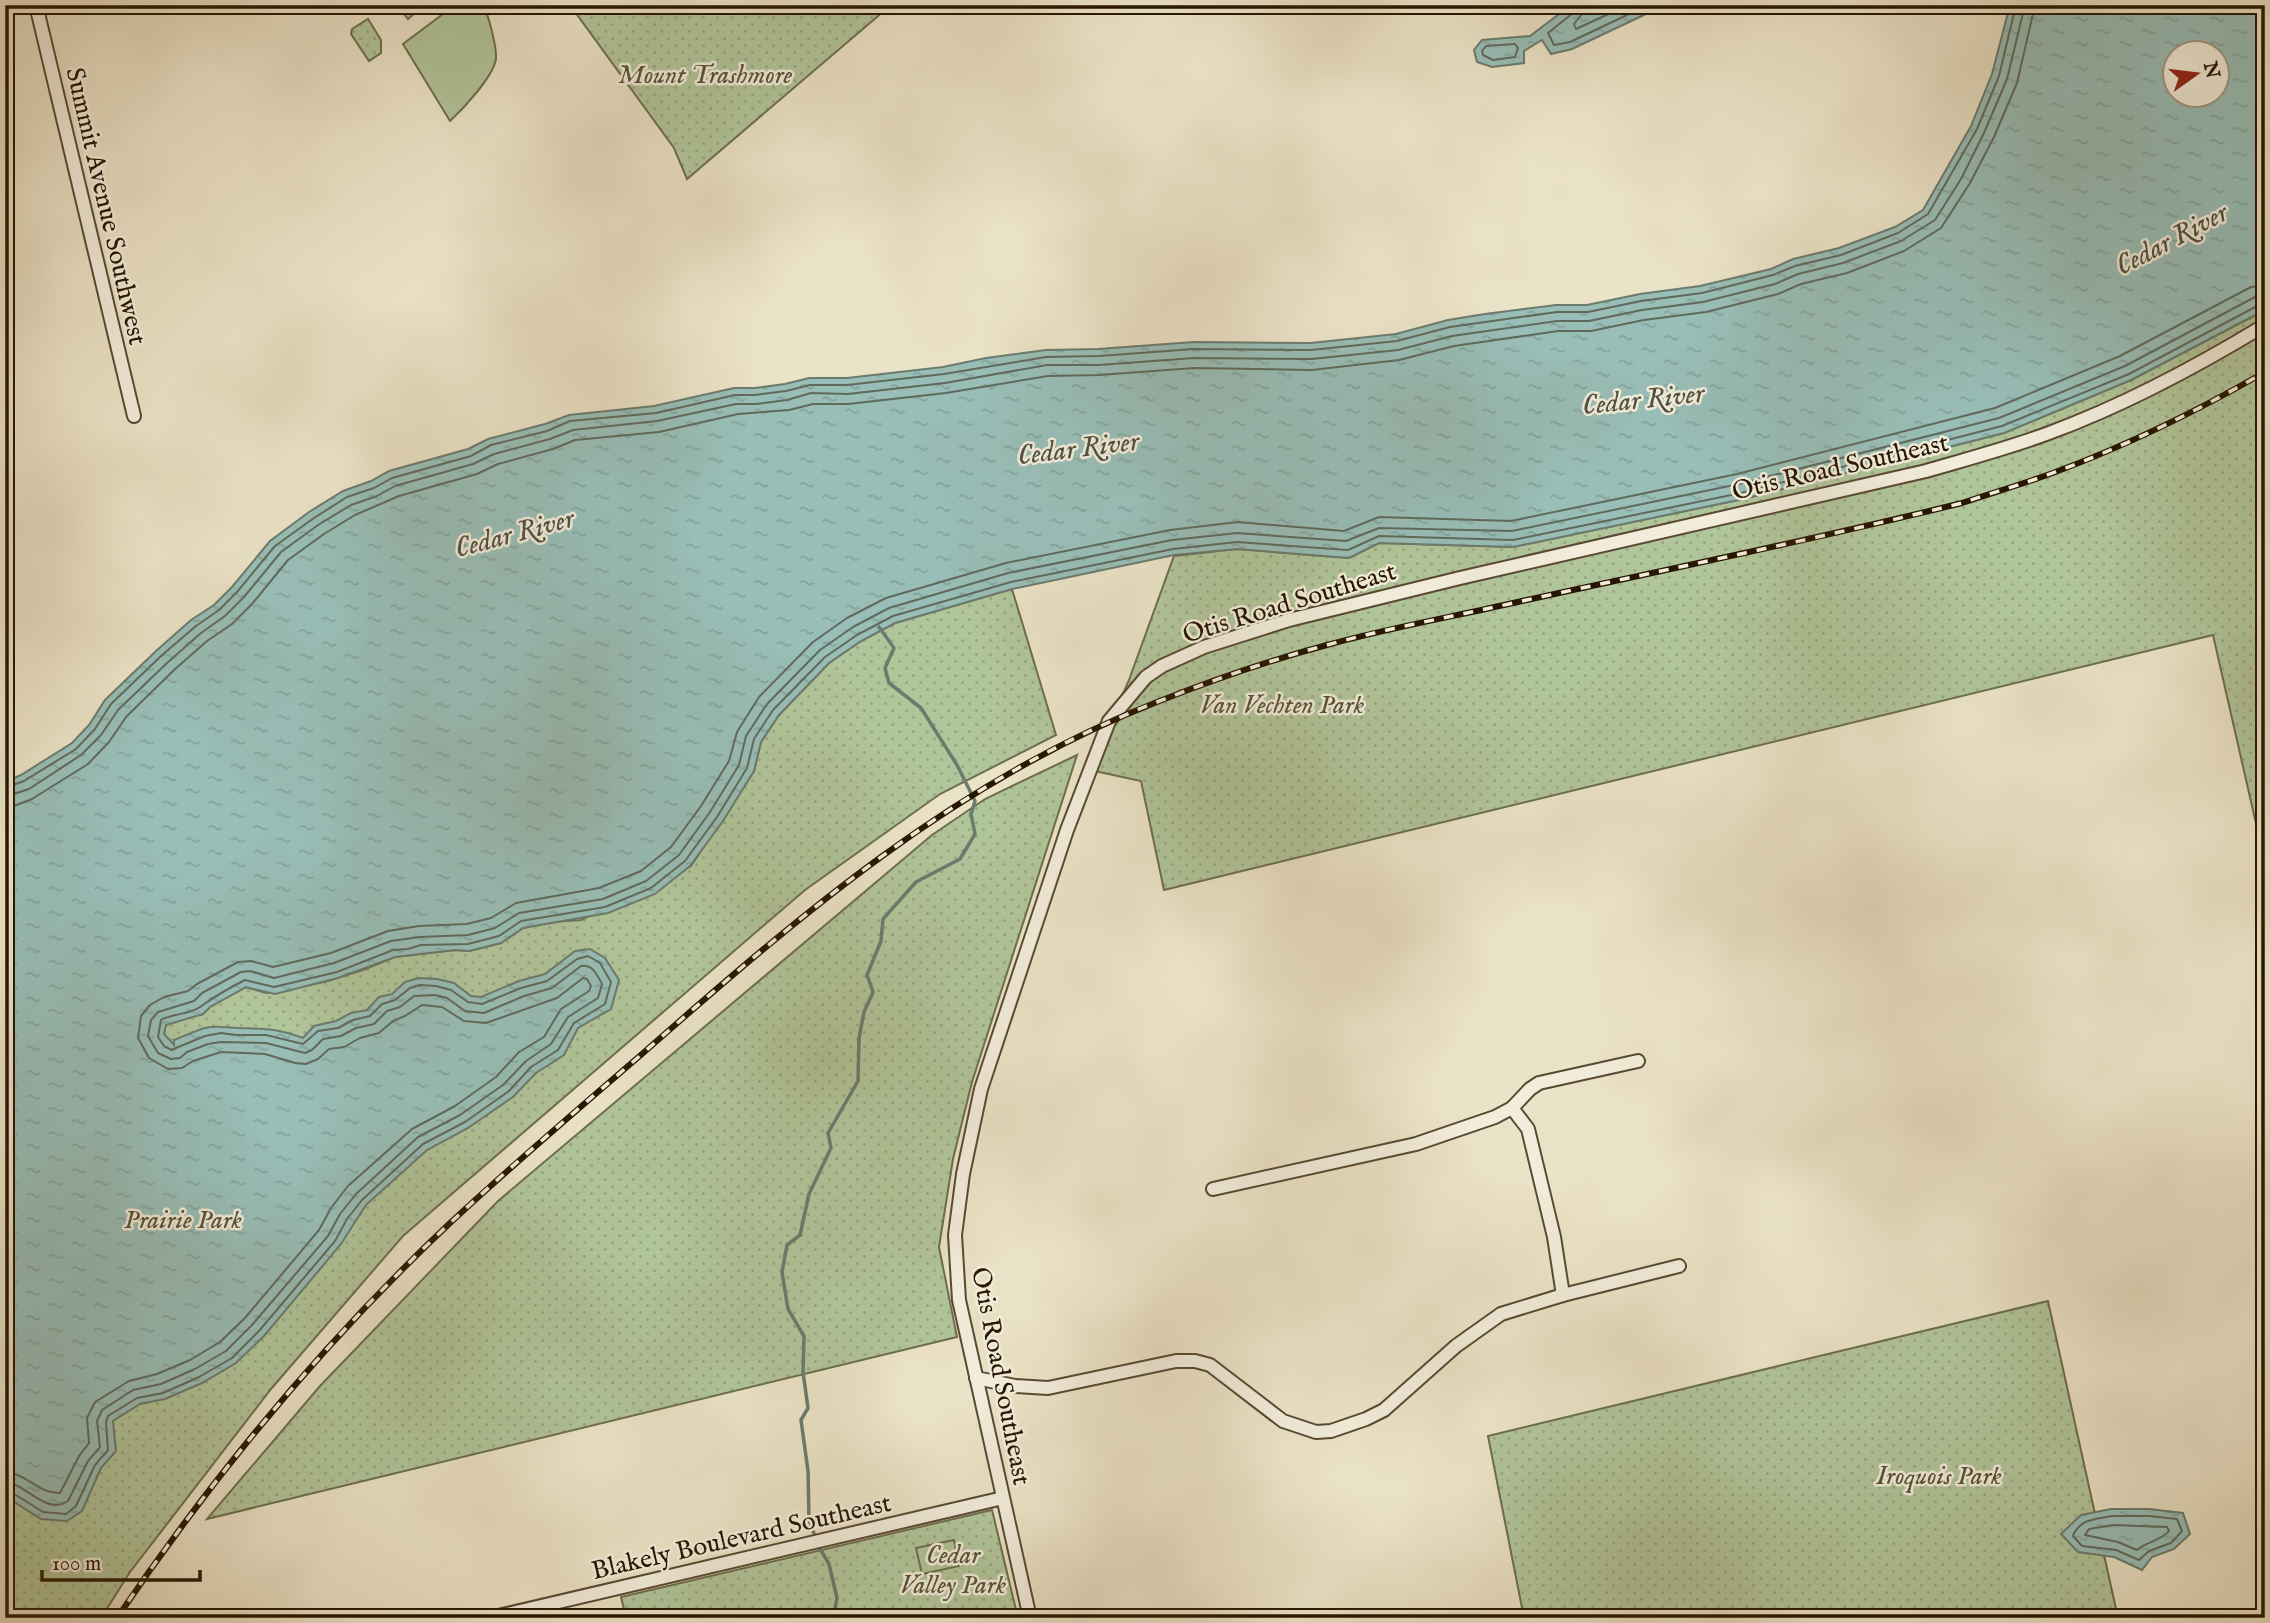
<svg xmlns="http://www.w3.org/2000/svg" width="2270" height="1623" viewBox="0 0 2270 1623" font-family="'IM FELL English',serif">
	<defs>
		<pattern id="park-dots" width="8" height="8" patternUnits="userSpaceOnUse" patternTransform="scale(1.75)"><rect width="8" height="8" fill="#b1c59a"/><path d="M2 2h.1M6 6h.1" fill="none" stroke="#98a883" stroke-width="1.8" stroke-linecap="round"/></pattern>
		<pattern id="water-ripples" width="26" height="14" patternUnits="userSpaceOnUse" patternTransform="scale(1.75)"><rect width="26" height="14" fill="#98beb7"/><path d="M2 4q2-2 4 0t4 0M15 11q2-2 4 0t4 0" fill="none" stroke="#83a39c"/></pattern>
	</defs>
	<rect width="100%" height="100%" fill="#ebe3c7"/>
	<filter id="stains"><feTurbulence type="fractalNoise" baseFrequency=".00286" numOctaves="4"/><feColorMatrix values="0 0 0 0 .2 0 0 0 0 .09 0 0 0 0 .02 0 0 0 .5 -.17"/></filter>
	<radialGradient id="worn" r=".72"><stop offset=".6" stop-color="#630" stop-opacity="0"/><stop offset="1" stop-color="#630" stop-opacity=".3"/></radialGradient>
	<g fill="url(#park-dots)" stroke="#6c6e4e" stroke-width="2">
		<path d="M570 5H891L687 179 674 148Z"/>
		<path d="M368 19 381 40V53L369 61 351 34 352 29Z"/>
		<path d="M2265 310V863L2213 635 1164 890 1141 781 1090 770 1129 680 1174 556 1237 549 1349 558 1379 543 1513 547 1743 499 2004 433 2131 380Z"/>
		<path d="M1012 589 1056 735 940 794 805 890 403 1236 271 1389 130 1572 101 1618H5V1099L174 1021 203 1014 210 1007 246 987 266 993 324 982 363 970 395 957 455 950 469 951 501 943 523 928 550 922 581 920 691 866 754 771 761 742 779 715 829 663 861 641 895 623Z"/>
		<path d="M1077 755 972 1082 953 1159 939 1247 957 1337 207 1519 320 1386 498 1201 932 835 985 799Z"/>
		<path d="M2048 1301 2118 1618H1524L1488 1436Z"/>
		<path d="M992 1510 1018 1618H626L621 1597Z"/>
	</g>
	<g fill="#b1c59a" stroke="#6c6e4e" stroke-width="2">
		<path d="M397 5H424L408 19Z"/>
		<path d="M455 5H483C489 16 497 48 496 59 493 77 463 109 450 121L403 44Z"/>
		<path d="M954 1540 959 1566 922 1574 916 1548Z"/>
	</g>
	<g fill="url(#water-ripples)" stroke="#6b7b6e" stroke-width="2" fill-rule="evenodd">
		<path d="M1571 5H1665L1572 49 1551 54 1542 40 1524 51V63L1492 67 1477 62 1474 50 1482 40 1530 36Z"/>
		<path d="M2010 5H2265V310L2131 380 2004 433 1743 499 1513 547 1379 543 1349 558 1237 549 1174 555 1012 589 895 623 861 641 829 663 779 715 761 742 754 771 723 821 690 866 655 894 608 913 523 928 501 943 469 951 455 950 395 957 338 978 275 994 246 987 210 1007 203 1014 166 1025 164 1034 174 1045V1040C184 1036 195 1031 205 1028 217 1025 226 1028 238 1028 264 1029 278 1028 303 1038L314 1026 336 1021 351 1013 367 1010 379 997 392 994 405 982 419 978 437 979 454 983 471 996 481 997 519 981 545 974 575 951 590 949 605 958 619 980 611 1009 578 1028 564 1055 536 1073 513 1097 468 1128 427 1150 366 1205 341 1244 264 1336 236 1363 202 1383 165 1399 140 1404 113 1421 116 1451 101 1468 82 1511 67 1521 41 1519 5 1496V782L21 775 72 743 89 725 105 700 156 651 191 620 214 605 232 587 270 541 309 512 343 491 371 481 389 471 468 449 488 439 545 424 569 415 654 406 734 388H755L785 384 809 378H847L943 367 986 358 1046 350 1098 349 1194 342 1311 343 1396 334 1448 320 1485 314 1556 305H1587L1640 294 1700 286 1771 269 1793 259 1839 248 1895 227 1923 210 1971 126 1992 74ZM2176 52H2218V94H2176Z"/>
		<path d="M2111 1509H2149L2183 1513 2190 1534 2174 1549 2152 1557 2142 1570 2114 1557 2078 1552 2061 1534 2081 1515Z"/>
	</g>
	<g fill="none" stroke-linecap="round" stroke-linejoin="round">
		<g stroke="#606a5c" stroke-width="2">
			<path d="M1575 5 1573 13 1548 33 1554 45 1570 42 1648 5"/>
			<path d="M1584 5 1582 14 1574 24 1576 29 1628 5"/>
			<path d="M1515 44 1518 48 1515 57 1493 60 1483 55 1482 51 1486 46Z"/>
			<path d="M5 788 24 781 76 749 95 729 111 704 161 656 196 626 219 610 237 592 275 546 314 518 347 497 374 488 392 478 471 456 491 445 547 431 570 421 656 413 735 395H755L786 391 810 385H847L944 374 1046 357 1099 356 1194 349 1311 350 1397 341 1450 327 1557 312H1588L1641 301 1702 293 1773 275 1795 266 1841 255 1898 233 1928 214 1977 129 1999 76 2016 5"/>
			<path d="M5 797 29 789 81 755 101 735 118 710 167 663 201 633 225 616 244 597 281 552 318 525 351 505 377 496 395 486 473 464 494 454 550 439 573 430 657 421 736 404H756L787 400 811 393 848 394 945 383 1047 365H1099L1194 358 1312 359 1398 350 1452 336 1557 321H1589L1642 310 1703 302 1775 284 1798 274 1843 263 1901 241 1935 220 1961 179 1984 133 2007 79 2025 5"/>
			<path d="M5 807 14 806 32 799 88 764 109 742 126 717 174 670 207 641 232 624 252 604 288 560 324 534 355 515 399 496 477 474 498 464 553 449 575 440 659 432 738 414 789 410 813 404H848L946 393 1048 376 1099 375 1194 368 1312 370 1399 360 1454 346 1558 331H1591L1644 320 1706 312 1778 294 1801 284 1847 273 1904 251 1941 228 1970 183 1994 137 2017 83 2035 5"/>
			<path d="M5 1472C26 1473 39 1494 60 1493L79 1456 89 1443 87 1418 95 1402 129 1381 157 1374 190 1360 220 1342 245 1318 319 1230 331 1208 348 1186 412 1129 455 1106 496 1077 519 1052 544 1037 561 1009 589 991 591 986 587 979 583 978 557 998 486 1023 464 1021 442 1007 422 1005 405 1016 393 1021 379 1033 360 1038 344 1047 329 1049 318 1059 306 1064 295 1063 265 1054 221 1052 193 1061 182 1068 168 1069 149 1058 138 1038 141 1016 150 1005 164 997 188 991 197 984 238 962 251 961 273 967 331 953 388 931 419 926 467 924 491 918 516 903 599 888 641 871 671 847 701 806 729 761 737 732 759 697 813 642 847 618 886 598 1006 563 1170 530 1238 522 1344 531 1379 517 1511 521 1737 474 1995 408 2120 356 2251 287 2265 285"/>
			<path d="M5 1482C26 1483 46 1516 68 1501L88 1461 100 1447 97 1421 102 1410 133 1390 161 1384 195 1369 226 1351 252 1325 328 1236 340 1214 356 1194 418 1137 460 1115 503 1085 526 1061 551 1044 568 1017 598 998 602 984C597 975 593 964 581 966L552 988 524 996 484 1013 465 1011 447 998 435 995 414 996 400 1007 387 1011 374 1024 356 1028 341 1036 323 1039 312 1050 305 1053 266 1043 221 1042 208 1044 187 1052 180 1058 171 1059 158 1053 148 1036 151 1020 158 1012 194 1001 202 993 241 972 250 971 274 978 334 963 391 941 420 937 468 935 495 928 519 913 603 899 646 881 679 855 710 812 739 765 746 736 767 704 820 650 853 627 889 608 1008 573 1172 540 1237 533 1346 541 1379 528 1512 531 1739 484 1999 418 2125 366 2255 297 2265 295"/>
			<path d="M5 1491 11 1492 43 1512 66 1514 76 1506 95 1465 108 1450 106 1422 108 1416 137 1398 163 1393 199 1377 232 1358 259 1331 335 1241 347 1219 362 1200 423 1144 465 1122 509 1091 531 1067 558 1050 574 1023 605 1004 611 982 600 963 588 956 577 959 547 981 521 988 482 1004 468 1002 451 990 436 986 420 985 410 988 395 1000 382 1004 370 1016 353 1020 338 1028 318 1031 303 1044 266 1035H236L221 1033 205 1036 171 1050 164 1046 158 1037 161 1020C173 1013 189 1015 200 1007 214 997 229 988 245 980L274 987 337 972 393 950 408 949 421 945 468 944 499 936 521 921 605 907 651 888 685 861 717 817 747 768 754 739 773 710 825 657 857 635 893 616 1011 582 1173 549 1237 542 1348 550 1379 536 1513 540 1741 493 2002 426 2129 374 2259 305 2265 304"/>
			<path d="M2112 1516H2149L2177 1519 2182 1531 2171 1543 2149 1551 2139 1560 2116 1550 2082 1546 2073 1536C2079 1519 2096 1519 2112 1516Z"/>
			<path d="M2113 1525 2167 1527 2169 1531C2162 1540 2146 1542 2137 1550L2118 1542 2085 1535 2089 1529Z"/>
		</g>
		<path stroke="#6b7b6e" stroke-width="3.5" d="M833 1618 837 1598 829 1564 819 1547 809 1520 808 1471 801 1420 808 1408 803 1372 804 1336 788 1309 782 1272 787 1245 800 1235 809 1194 831 1148 828 1133 858 1081 859 1038 864 1012 873 992 867 975 881 941 883 919 916 882 960 859 975 834 971 814 975 801 957 765 921 708 889 683 885 668 894 648 879 627"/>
		<g stroke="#584932" stroke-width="16">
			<g id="minor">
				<path d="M36 5 134 416"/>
				<path d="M1512 1108 1528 1129 1554 1237 1563 1295"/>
				<path d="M1213 1189 1416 1144 1495 1117 1512 1108 1530 1089 1539 1083 1638 1061"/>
				<path d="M976 1378 1015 1386 1048 1388 1176 1361H1195L1210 1365 1283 1421 1316 1432 1331 1431 1366 1419 1384 1410 1456 1346 1501 1314 1563 1295 1679 1266"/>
				<path d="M490 1618 1003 1498"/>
				<path d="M1030 1618 959 1300 955 1235 963 1174 981 1089 1067 830 1109 721 1146 677 1162 666 1204 647 1289 620 1460 578 1926 471C1967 459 2009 448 2049 433 2125 405 2196 367 2265 325"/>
			</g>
		</g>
		<use href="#minor" stroke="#f2eddb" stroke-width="12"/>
		<g stroke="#271601" stroke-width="6">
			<path id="rail" d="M117 1618C213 1476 324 1342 449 1224 511 1166 577 1110 642 1054 801 914 957 780 1157 702 1213 680 1270 660 1327 645 1388 628 1451 617 1513 603 1663 570 1813 540 1962 503 1994 492 2027 483 2058 471 2130 444 2199 410 2265 372"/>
		</g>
		<use href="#rail" stroke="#f2eddb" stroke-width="3.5" stroke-dasharray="10" stroke-linecap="butt"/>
	</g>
	<g text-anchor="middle" stroke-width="5" stroke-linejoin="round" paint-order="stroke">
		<g font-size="26" font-style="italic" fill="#575337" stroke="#f2eddb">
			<text x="705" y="83">Mount Trashmore</text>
			<text x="1282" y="713">Van Vechten Park</text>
			<text x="183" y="1228">Prairie Park</text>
			<text x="1939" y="1484">Iroquois Park</text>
			<text x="953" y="1563">Cedar<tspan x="953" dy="30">Valley Park</tspan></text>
		</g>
		<g font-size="26" fill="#271601" stroke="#f2eddb">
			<text transform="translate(107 206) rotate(77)" y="9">Summit Avenue Southwest</text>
			<text transform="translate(1840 466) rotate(-13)" y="9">Otis Road Southeast</text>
			<text transform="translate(1289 602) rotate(-17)" y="9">Otis Road Southeast</text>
			<text transform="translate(1002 1376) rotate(79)" y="9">Otis Road Southeast</text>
			<text transform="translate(741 1536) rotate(-13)" y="9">Blakely Boulevard Southeast</text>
		</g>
		<g font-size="28" font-style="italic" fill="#4f5141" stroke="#f2eddb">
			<text transform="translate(2171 238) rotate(-28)" y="10">Cedar River</text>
			<text transform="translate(1643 398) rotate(-6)" y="10">Cedar River</text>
			<text transform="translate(1078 447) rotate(-7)" y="10">Cedar River</text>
			<text transform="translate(514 532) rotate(-15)" y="10">Cedar River</text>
		</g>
	</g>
	<rect width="2270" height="1623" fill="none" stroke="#ebe3c7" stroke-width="28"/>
	<rect x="7" y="7" width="2256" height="1609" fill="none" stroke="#271601" stroke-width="3.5"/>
	<rect x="14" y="14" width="2242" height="1595" fill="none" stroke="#271601" stroke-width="2"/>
	<g transform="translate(2196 74) rotate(76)"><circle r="33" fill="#f2eddb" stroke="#a19784" stroke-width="2"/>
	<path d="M0-5L12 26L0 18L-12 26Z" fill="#8f2418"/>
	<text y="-10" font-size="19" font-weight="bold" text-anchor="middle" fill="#271601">N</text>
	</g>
	<path d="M42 1570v10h158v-10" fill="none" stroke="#271601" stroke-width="3.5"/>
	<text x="52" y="1570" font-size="21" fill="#271601" stroke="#f2eddb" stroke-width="5" paint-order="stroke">100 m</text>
	<rect width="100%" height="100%" filter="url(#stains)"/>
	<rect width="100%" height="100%" fill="url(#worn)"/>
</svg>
